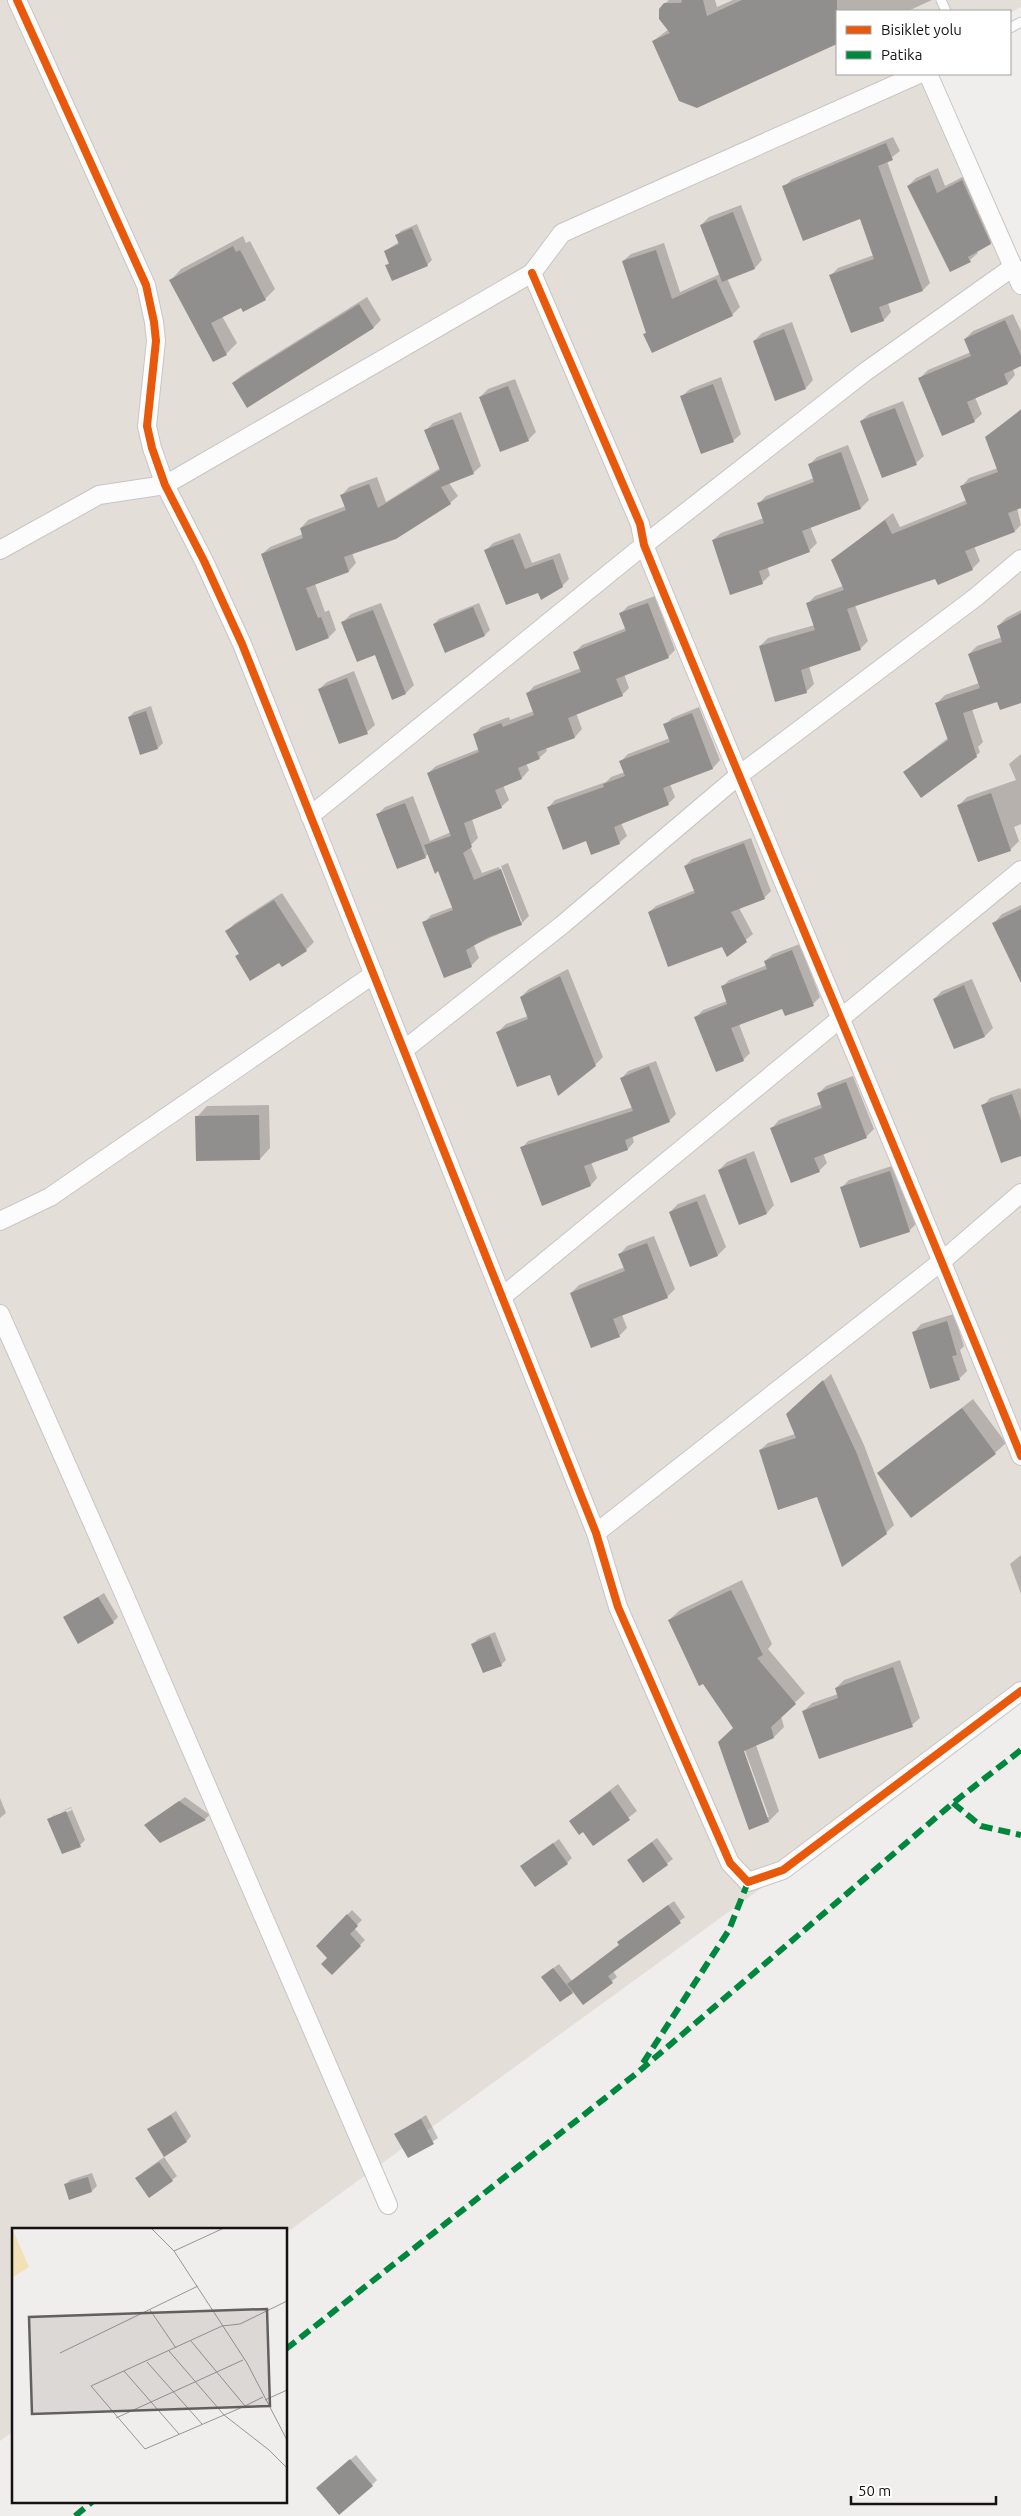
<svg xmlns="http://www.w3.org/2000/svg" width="1021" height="2516" viewBox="0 0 1021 2516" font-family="Ubuntu,sans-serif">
	<rect width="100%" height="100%" fill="#f0eeec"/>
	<path fill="#e4ded9" d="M0 0H1021V7L1010 13V11H837V74H928L1021 295V1700L286 2233V2230H14V2431L0 2441Z"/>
	<g fill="#0003" fill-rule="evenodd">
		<path d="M669 0H715L717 7 733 0H932L908 11H837V43L697 107 653 41 669 29 662 6Z"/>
		<path d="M893 137 900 151 887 161 930 283 923 290 888 303 891 312 884 320 851 331 831 275 838 268 874 255 860 217 784 187 792 179Z"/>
		<path d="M938 168 945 186 970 173 998 236 991 243 976 251 978 253 970 260 908 186 916 178Z"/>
		<path d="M741 205 762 260 755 268 727 278 740 307 732 315 647 332 623 261 631 254 664 243 680 292 720 274 701 225 709 217Z"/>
		<path d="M417 224 432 260 427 265 386 266 390 262 385 251 399 242 396 236 401 231Z"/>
		<path d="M243 236 246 243 250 241 275 289 265 299 241 306 222 316 237 343 226 354 213 360 171 280 181 269Z"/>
		<path d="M367 297 381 320 374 327 233 383 241 376Z"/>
		<path d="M1013 314 1021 331V365L1013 369 1015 375 1008 383 975 397 982 414 974 421 920 378 928 370 971 352 965 339 973 331Z"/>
		<path d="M792 322 813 380 806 388 754 341 762 333Z"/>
		<path d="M721 377 741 434 733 441 682 396 690 389Z"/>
		<path d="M515 379 536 432 528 440 480 397 488 389Z"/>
		<path d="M903 401 924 456 916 463 861 421 869 414Z"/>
		<path d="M1021 409V506L1017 508 1021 525 1015 531 974 546 980 561 972 569 936 577 855 605 868 641 860 649 809 666 814 684 806 692 760 646 768 638 815 625 808 603 815 596 843 586 833 560 893 513 900 527 967 500 962 486 969 478 998 468 995 430Z"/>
		<path d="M461 412 481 466 473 473 449 483 458 496 450 503 352 553 356 563 349 571 315 584 325 612 329 610 336 630 329 637 262 554 270 547 303 534 301 528 308 520 346 506 342 495 349 487 377 477 386 502 440 468 426 430 433 423Z"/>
		<path d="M848 445 869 500 861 508 810 526 817 543 809 551 767 566 770 575 762 583 713 540 721 533 764 518 758 504 766 496 814 478 809 465 817 457Z"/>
		<path d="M520 533 532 563 560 553 569 579 562 586 539 591 486 550 493 543Z"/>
		<path d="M655 596 675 650 668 657 624 674 629 688 622 695 576 713 582 729 575 737 546 748 547 751 539 758 526 763 529 770 522 778 503 785 509 800 501 807 472 819 478 838 470 846 482 873 499 867 520 922H522L501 866 508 863 529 916 521 924 474 945 479 958 471 966 424 923 431 915 453 907 439 870 429 853 425 857 378 814 385 807 413 796 430 841 451 832 428 773 436 766 479 749 474 735 481 727 509 717 510 720 534 711 527 694 534 686 581 668 575 652 582 645 626 628 620 614 628 606Z"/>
		<path d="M381 603 414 685 406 693 393 698 376 654 343 622 351 614Z"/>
		<path d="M479 603 490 630 485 635 445 651 434 624 439 619Z"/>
		<path d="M1021 610V702L998 700 972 709 983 742 978 747 980 752 972 760 904 772 948 738 937 703 945 695 979 683 969 654 977 646 1002 637 998 626 1006 618Z"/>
		<path d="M354 671 375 725 367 732 319 689 327 682Z"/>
		<path d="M151 706 163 743 158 748 141 754 129 717 134 712Z"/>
		<path d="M699 707 720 760 713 768 670 784 675 797 668 804 621 823 627 836 619 843 587 840 548 808 555 800 606 782 611 777 625 772 621 761 628 754 670 738 665 725 672 718Z"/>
		<path d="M1021 754V824L1014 827 1019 841 1010 850 959 805 967 797 1016 780 1009 764Z"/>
		<path d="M751 838 771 891 764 898 739 908 753 934 727 955 722 945 649 912 656 906 695 890 685 866 692 859Z"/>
		<path d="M282 893 314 942 306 950 280 961 236 956 240 953 227 932 234 924Z"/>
		<path d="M1021 905V980L994 923 1002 914Z"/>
		<path d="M800 944 820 997 813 1004 783 1007 739 1024 750 1053 743 1060 696 1017 703 1010 727 1001 722 987 729 980 767 965 765 961 773 954Z"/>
		<path d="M568 969 603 1057 595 1065 550 1073 498 1032 506 1024 528 1016 521 997 529 989Z"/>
		<path d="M972 979 993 1028 985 1036 955 1048 934 999 942 991Z"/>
		<path d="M656 1061 676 1114 669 1121 632 1135 634 1142 628 1149 591 1162 597 1178 591 1185 542 1204 522 1148 528 1141 633 1107 622 1078 628 1071Z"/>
		<path d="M853 1076 874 1129 866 1137 823 1153 827 1163 819 1171 772 1128 779 1120 822 1104 818 1094 826 1086Z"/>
		<path d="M1020 1088 1021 1091V1155L983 1106 990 1098Z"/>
		<path d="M269 1105 270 1148 260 1159 197 1117 207 1106Z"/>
		<path d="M754 1151 774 1205 767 1213 740 1223 719 1170 727 1162Z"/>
		<path d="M898 1164 917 1223 909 1231 841 1188 849 1180Z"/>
		<path d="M705 1194 726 1247 718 1255 690 1265 670 1212 678 1204Z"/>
		<path d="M654 1236 675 1289 667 1297 622 1315 627 1328 619 1336 571 1293 579 1285 625 1267 620 1254 627 1246Z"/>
		<path d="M954 1314 964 1346 960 1350 967 1371 959 1379 914 1332 921 1324Z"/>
		<path d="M831 1374 864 1445 894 1525 886 1533 818 1495 760 1450 768 1443 795 1434V1407Z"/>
		<path d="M973 1399 1006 1443 995 1453 879 1473Z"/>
		<path d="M1021 1555V1594L1010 1564Z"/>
		<path d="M742 1580 772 1644 768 1649 805 1693 781 1716 784 1727 774 1737 756 1745 779 1811 769 1821 750 1828 734 1728 669 1620 680 1610ZM743 1745 769 1817H766L741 1746Z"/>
		<path d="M104 1593 118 1617 113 1622 64 1618Z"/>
		<path d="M495 1632 506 1660 501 1665 473 1644 478 1639Z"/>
		<path d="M900 1660 920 1718 912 1725 804 1711 812 1703 838 1694 836 1688 844 1680Z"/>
		<path d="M618 1784 637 1811 594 1845 583 1830 570 1821Z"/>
		<path d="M185 1797 210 1815 205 1819 160 1842 146 1825Z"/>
		<path d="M0 1798 6 1813 0 1818Z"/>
		<path d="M71 1807 85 1840 80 1845 49 1820 54 1815ZM71 1808 72 1810 53 1818V1815Z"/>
		<path d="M657 1838 673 1859 644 1881 634 1855Z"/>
		<path d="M559 1839 572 1858 567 1863 522 1866Z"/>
		<path d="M674 1901 685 1917 613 1971 617 1977 584 2004 574 1990 572 1992 548 1972 559 1964 572 1981 620 1944 624 1937Z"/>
		<path d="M352 1910 362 1920 354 1928 365 1940 332 1973 329 1958 317 1946Z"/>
		<path d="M176 2111 191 2136 187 2141 148 2129Z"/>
		<path d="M426 2115 438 2138 408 2157 396 2134Z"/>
		<path d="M164 2157 177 2176 172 2180 142 2173Z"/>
		<path d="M92 2173 97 2186 92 2191 65 2185 70 2180Z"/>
		<path d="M356 2455 377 2480 372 2485 323 2483Z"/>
	</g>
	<g fill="#918f8e">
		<path d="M682 0H703L707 16 742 0H837V44L697 108 679 101 652 41 670 33 659 19V9L664 3H681Z"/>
		<path d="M886 143 893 160 878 166 923 291 879 307 884 321 851 333 829 275 874 259 860 219 803 241 782 186Z"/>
		<path d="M930 175 937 193 962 180 991 244 968 257 971 262 950 272 907 186Z"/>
		<path d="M733 212 755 269 722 282 700 225Z"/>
		<path d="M412 228 428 266 392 281 385 265 389 264 384 251 399 244 395 235Z"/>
		<path d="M233 246 236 252 240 250 266 300 243 312 241 308 211 323 227 355 213 362 169 280Z"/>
		<path d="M656 250 672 299 716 279 733 316 652 353 643 334 646 333 622 261Z"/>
		<path d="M359 304 374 328 247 408 232 383Z"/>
		<path d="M1005 320 1021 356V366L1004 374 1008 384 967 402 975 422 942 436 918 378 971 356 964 339Z"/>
		<path d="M784 329 806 389 775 401 753 341Z"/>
		<path d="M713 384 734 442 701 454 680 396Z"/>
		<path d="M508 386 529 441 500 452 479 397Z"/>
		<path d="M895 408 917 465 882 478 860 421Z"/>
		<path d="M1021 410V508L1008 513 1015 532 965 551 973 570 938 585 935 579 847 609 861 650 801 670 807 693 775 702 759 646 815 630 806 603 844 590 831 560 885 520 892 534 967 504 960 486 998 472 985 437Z"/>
		<path d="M453 419 474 474 441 487 451 504 396 539 344 557 349 572 306 588 318 618 321 617 329 638 296 651 261 554 303 538 300 528 346 510 340 495 369 484 378 508 440 470 424 430Z"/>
		<path d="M841 452 861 509 802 531 810 552 759 571 763 584 730 595 712 540 764 523 757 503 814 482 808 464Z"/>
		<path d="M513 539 525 569 553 559 563 587 541 600 538 593 506 605 484 550Z"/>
		<path d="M648 603 669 658 616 679 623 696 568 718 575 738 537 752 540 759 518 768 522 779 495 790 502 808 464 823 472 847 463 853 474 880 501 869 522 925 489 937 466 950 472 967 444 978 422 922 453 910 438 871 435 874 424 845 451 836 427 773 479 752 473 734 501 723 503 727 534 715 526 693 581 672 573 652 626 631 619 613Z"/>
		<path d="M473 607 485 636 445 653 433 624Z"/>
		<path d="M373 610 406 694 392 700 375 655 357 662 341 622Z"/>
		<path d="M1021 613V703L1000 710 997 702 963 713 977 757 921 798 903 772 948 740 935 703 980 688 968 654 1002 642 997 626Z"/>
		<path d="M347 678 368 734 339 744 318 689Z"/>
		<path d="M146 711 158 749 140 755 128 717Z"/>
		<path d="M692 713 713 769 663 788 669 805 614 827 620 844 591 855 586 841 563 850 547 807 604 787 603 784 625 776 619 761 670 742 663 724Z"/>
		<path d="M991 793 1011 851 978 862 957 805Z"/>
		<path d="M405 803 426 858 397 869 376 814Z"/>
		<path d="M744 843 765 899 731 912 747 942 727 957 722 947 668 967 648 912 695 893 684 866Z"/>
		<path d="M274 900 307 951 282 967 279 963 250 981 235 956 239 954 225 931Z"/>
		<path d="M1021 909V983L992 923Z"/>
		<path d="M792 950 814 1006 785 1016 782 1009 731 1028 744 1061 716 1072 694 1017 727 1004 721 986 767 969 764 961Z"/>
		<path d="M560 976 596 1066 558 1096 550 1075 517 1087 496 1032 528 1019 520 997Z"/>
		<path d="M964 985 985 1037 954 1049 933 999Z"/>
		<path d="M649 1066 670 1122 625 1140 628 1150 584 1166 591 1186 542 1206 520 1147 633 1111 620 1078Z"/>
		<path d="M846 1082 867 1138 814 1158 820 1172 791 1183 770 1128 822 1108 817 1093Z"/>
		<path d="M1012 1094 1021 1120V1156L1001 1163 981 1105Z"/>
		<path d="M259 1115 260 1160 196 1161 195 1116Z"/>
		<path d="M746 1158 767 1214 739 1225 718 1170Z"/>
		<path d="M890 1171 910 1232 860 1248 840 1187Z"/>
		<path d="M697 1201 718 1256 690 1267 669 1212Z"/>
		<path d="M647 1243 668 1298 613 1319 620 1337 591 1348 570 1293 625 1271 618 1254Z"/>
		<path d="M947 1321 957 1355 952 1356 960 1380 930 1389 912 1332Z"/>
		<path d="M823 1380 857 1454 887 1534 842 1567 817 1497 778 1510 759 1450 796 1438 786 1414Z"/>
		<path d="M962 1408 996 1454 911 1518 877 1473Z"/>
		<path d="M731 1590 763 1655 757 1658 796 1704 771 1727 774 1738 744 1751 769 1822 749 1830 718 1742 733 1728 703 1684 699 1686 668 1620Z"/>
		<path d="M98 1597 114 1623 78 1644 63 1617Z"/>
		<path d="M490 1636 502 1666 483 1673 471 1644Z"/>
		<path d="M893 1667 913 1727 819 1759 802 1711 838 1698 835 1688Z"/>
		<path d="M610 1791 630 1820 593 1846 583 1832 579 1835 569 1821Z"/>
		<path d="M179 1801 206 1820 160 1843 144 1825Z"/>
		<path d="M66 1811 81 1847 62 1854 47 1819Z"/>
		<path d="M652 1842 668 1865 643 1883 627 1860Z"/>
		<path d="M553 1843 568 1864 535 1887 520 1866Z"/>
		<path d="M668 1905 681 1923 608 1976 613 1983 583 2005 567 1984 619 1945 617 1942Z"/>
		<path d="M347 1914 358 1926 350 1934 361 1946 332 1975 321 1964 327 1958 316 1946Z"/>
		<path d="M553 1968 573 1993 560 2002 541 1977Z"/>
		<path d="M171 2115 187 2142 164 2157 147 2129Z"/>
		<path d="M421 2119 434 2144 408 2158 394 2134Z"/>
		<path d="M159 2162 173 2181 149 2198 135 2178Z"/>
		<path d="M88 2177 92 2192 69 2200 64 2184Z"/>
		<path d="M350 2459 373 2486 339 2515 316 2488Z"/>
	</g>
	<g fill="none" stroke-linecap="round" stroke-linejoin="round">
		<g stroke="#c7c5c4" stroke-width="11">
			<g id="service">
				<path d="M941 0 946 11"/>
				<path d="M1010 28 1021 22"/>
			</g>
		</g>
		<g stroke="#c7c5c4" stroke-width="20">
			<g id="minor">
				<path d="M17 0 146 285 154 322 156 341 147 426 152 448 165 485 204 561 242 644 596 1533 618 1607 730 1863 748 1882 783 1870 1021 1691"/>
				<path d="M1013 267 1021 285"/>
				<path d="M532 273 640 524 644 545C768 849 898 1151 1021 1456"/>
				<path d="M0 550 99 495 165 485 532 273 562 233 919 74"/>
				<path d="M310 816 644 545 865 372 1013 267 928 74"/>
				<path d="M405 1049 562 925 738 776 976 597 1021 559"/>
				<path d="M0 1221 50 1197 374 974"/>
				<path d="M503 1296 1021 870"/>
				<path d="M0 1314 124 1594 388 2205"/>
				<path d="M596 1533 942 1261 1021 1193"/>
			</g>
		</g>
		<use href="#service" stroke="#fdfcfc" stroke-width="9"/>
		<use href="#minor" stroke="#fdfcfc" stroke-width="18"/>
		<g stroke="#00873e" stroke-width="6" stroke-dasharray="12 6" stroke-linecap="butt">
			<path d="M953 1803 981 1826 1021 1835"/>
			<path d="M643 2063 729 1930 748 1882"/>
			<path d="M286 2349 637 2073 953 1803 1021 1750"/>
			<path d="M75 2516 92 2502"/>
		</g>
		<g stroke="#fff" stroke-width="11">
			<g id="cycleway">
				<path d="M17 0 146 285 154 322 156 341 147 426 152 448 165 485 204 561 242 644 596 1533 618 1607 730 1863 748 1882 783 1870 1021 1691"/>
				<path d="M532 273 640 524 644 545C768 849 898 1151 1021 1456"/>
			</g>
		</g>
		<use href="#cycleway" stroke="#e8590c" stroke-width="8"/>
	</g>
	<g transform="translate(12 2228)">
		<rect width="275" height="275" fill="#f0eeec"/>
		<path d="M0 0 17 39 0 50Z" fill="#f2e1b7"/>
		<path fill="none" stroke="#989695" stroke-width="1" d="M139 0 162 23M212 0 162 23 235 135 275 212M138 82 164 120M179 113 233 178 251 169M157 123 212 187 257 222 275 240M48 125 186 58M135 134 190 196M112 143 167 206M253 172 275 162M233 178 133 221 79 158 210 98 228 96 275 73M104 190 231 132"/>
		<path fill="#62605e" fill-opacity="0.15" stroke="#62605e" stroke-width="2.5" d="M255 81 258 178 20 186 17 89Z"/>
		<rect width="275" height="275" fill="none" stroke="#151312" stroke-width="2.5"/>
	</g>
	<rect x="836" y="10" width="175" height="65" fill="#ffffff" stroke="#a1a1a0"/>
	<rect x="846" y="26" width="25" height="8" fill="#e8590c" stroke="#a1a1a0"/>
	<text x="881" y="35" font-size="15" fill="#151312">Bisiklet yolu</text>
	<rect x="846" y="51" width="25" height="8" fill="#00873e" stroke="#a1a1a0"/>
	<text x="881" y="60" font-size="15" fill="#151312">Patika</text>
	<path d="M851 2496v8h145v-8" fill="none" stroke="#151312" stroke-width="2.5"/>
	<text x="858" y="2496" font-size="15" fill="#151312" stroke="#ffffff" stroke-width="4" paint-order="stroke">50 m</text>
</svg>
